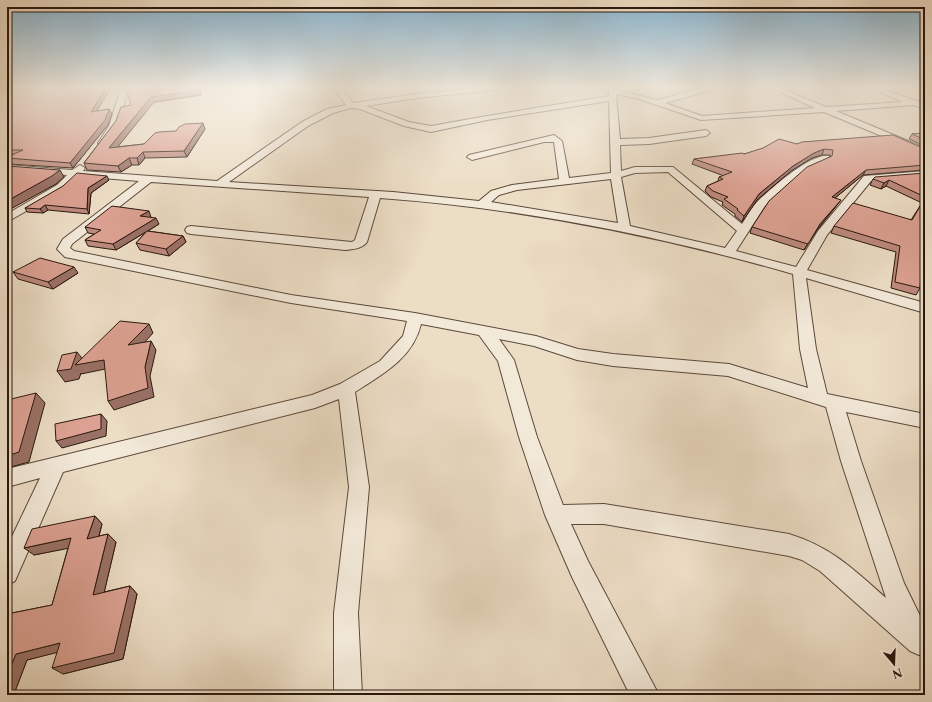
<svg xmlns="http://www.w3.org/2000/svg" width="932" height="702" viewBox="0 0 932 702" font-family="'Libre Caslon Text',serif">
	<rect width="100%" height="100%" fill="#ecddc5"/>
	<filter id="stains"><feTurbulence type="fractalNoise" baseFrequency=".005" numOctaves="4"/><feColorMatrix values="0 0 0 0 .2 0 0 0 0 .09 0 0 0 0 .02 0 0 0 .5 -.17"/></filter>
	<radialGradient id="worn" r=".72"><stop offset=".6" stop-color="#630" stop-opacity="0"/><stop offset="1" stop-color="#630" stop-opacity=".3"/></radialGradient>
	<g fill="none" stroke-linecap="round" stroke-linejoin="round">
		<g stroke="#5b493c" stroke-width="2">
			<g id="minor">
				<path d="M121 88H129L117 126 105 145H99L98 143 109 126Z"/>
				<path d="M334 88H341L353 103 417 94 476 88H499L495 90 417 98 366 106 409 122 431 126 487 116 609 96V88L657 100 702 88H712V90L665 103 702 116 815 108 771 88H780L826 107 903 102 870 88H879L925 104V109L913 105 836 111 925 148V154L824 112 701 120 639 99 616 94 620 139 649 138 706 130 710 133 706 136 649 144 620 145 621 171 635 167H673L742 224C747 216 752 207 758 201 770 189 812 152 829 156V160L804 171 765 206 736 251 796 267 818 231 864 176 925 171V177L871 181 827 235 807 270 925 303V313L806 278 816 349 827 394 925 414V428L846 412 861 461 904 583 925 626V652L919 655 910 651 820 571 802 560 789 556 604 524H571L588 561 659 695H630L572 577 545 515 519 437 498 361 479 335 421 324C413 358 383 374 355 392L369 487 358 613 362 695H334V613L349 487 339 399 315 408 63 472 15 581 7 585V547L40 478 7 487V469L312 395 340 384 380 361 403 336 407 321 291 303 65 257 57 249 63 239 139 181 77 176 65 189 7 222V214L57 185 67 175 7 171V165L72 170 80 165 85 168 83 171 217 181 302 122 327 109 346 105ZM609 101 611 173 569 178 562 141 554 135 469 155 467 157 472 160 544 142H554L559 179 512 185 491 191 479 201 393 192 229 182 308 126 333 113 351 108 360 109 404 126 431 132 487 120ZM668 172 737 231 725 248 630 226 621 177 635 173ZM611 179 618 223 491 202 499 195 517 190ZM151 182 369 197 355 240 352 242 191 226 187 227 185 230 187 233 191 234 345 250C353 249 362 249 367 242L380 198C520 208 657 235 793 274L800 349 808 388 729 364 613 354 578 349 536 336 415 313 291 295 74 251 70 248 72 244ZM499 339 534 346 577 360 613 366 728 376 826 407 841 461 886 598C853 569 833 548 789 534L604 504 563 505 537 437 514 360Z"/>
			</g>
		</g>
		<use href="#minor" fill="#f3e9d9" fill-rule="evenodd"/>
	</g>
	<g fill="#bd8a7e" stroke="#2b180f">
		<path d="M7 88 97 111 109 109 112 114 108 125 73 168 9 164 7 161V157L12 155H7Z"/>
		<path d="M201 95 154 102 117 147 144 144 176 131 205 129 187 157 145 158 139 165H132L121 172 87 170 84 163 116 121 121 107Z"/>
		<path d="M925 115V125L922 124Z"/>
		<path d="M925 133V146L909 139 912 134Z"/>
		<path d="M797 144 925 149V170L863 175 835 198 837 205 817 230 804 250 750 233 752 227 830 157V155H822L812 158 791 171 757 200 742 222 735 216V214L722 205 723 202 711 197 705 191 707 186 718 181 719 177 724 176 692 164 694 159 744 154Z"/>
		<path d="M925 173V277L921 275 920 288 916 295 891 288 896 252 831 233 834 226 911 220 922 203 886 186 881 189 870 185 873 179Z"/>
		<path d="M109 180 91 193 89 214 48 210 43 213 27 212 25 208Z"/>
		<path d="M151 217V218L159 224 148 231 183 236 186 242 169 256 140 250 136 243 146 232 116 250 88 246 85 240 94 234 88 233 85 227Z"/>
		<path d="M13 272 78 273 53 289 18 279Z"/>
		<path d="M95 516 102 524 99 536 108 534 116 542 104 592 130 586 137 594 123 659 63 674 57 652 27 660 14 694 7 695V614L52 605 68 548 34 555Z"/>
	</g>
	<g fill="#9a7166" stroke="#2b180f">
		<path d="M106 88H111L93 117 91 112Z"/>
		<path d="M201 88V95L154 102 112 154 109 148 151 97Z"/>
		<path d="M109 109 112 114 108 125 73 168 70 163Z"/>
		<path d="M203 123 205 129 187 157 184 151Z"/>
		<path d="M824 149 822 155 812 158 791 171 757 200 742 222 744 216 759 194 793 166 814 153Z"/>
		<path d="M143 152 145 158 139 165 137 158Z"/>
		<path d="M129 158 132 165 121 172 118 166Z"/>
		<path d="M60 170 64 177 56 184 7 211V201Z"/>
		<path d="M866 170 863 175 829 203 832 197Z"/>
		<path d="M107 176 109 180 91 193 89 214 87 209 88 188Z"/>
		<path d="M889 180 886 186 881 189 884 183Z"/>
		<path d="M841 200 817 230 804 250 820 224Z"/>
		<path d="M45 205 48 210 43 213 40 209Z"/>
		<path d="M149 211 151 217 143 222 140 216Z"/>
		<path d="M156 218 159 224 116 250 113 244Z"/>
		<path d="M183 236 186 242 169 256 166 249Z"/>
		<path d="M74 267 78 273 53 289 48 282Z"/>
		<path d="M149 324 153 333 134 354 128 345Z"/>
		<path d="M151 341 156 350 150 376 154 397 114 410 108 401 145 367Z"/>
		<path d="M77 352 85 362 104 360 110 368 81 374V373L79 379 65 382 57 371Z"/>
		<path d="M36 393 45 403 29 462 7 468V456Z"/>
		<path d="M101 414 107 421 106 436 62 448 56 441Z"/>
		<path d="M95 516 102 524 96 547 87 539Z"/>
		<path d="M108 534 116 542 102 602 93 595Z"/>
		<path d="M71 538 80 546 34 555 24 548Z"/>
		<path d="M130 586 137 594 123 659 63 674 52 668Z"/>
		<path d="M60 643 71 649 27 660 14 694 7 691V675L16 654Z"/>
	</g>
	<g fill="#dca192" stroke="#2b180f">
		<path d="M7 88H106L91 112 109 109 105 120 70 163 7 158V157L23 150H7Z"/>
		<path d="M127 88H200V90L151 97 109 148 144 144 155 133 159 132 176 131 179 127 185 124 203 123 184 151 143 152 137 158H129L118 166 84 163 116 121 121 107 131 105 126 89Z"/>
		<path d="M925 133V140L912 134Z"/>
		<path d="M893 135 925 149V165L866 170 832 197 841 200 820 224 808 244 752 227 769 201 807 167 832 156 833 150 824 149 814 153 793 166 759 194 744 216 737 210 738 209 724 199 728 197 713 191 707 186 723 179 719 177 732 172 694 159 742 153 744 154 763 148 779 139 797 144 802 142Z"/>
		<path d="M7 166 60 170 52 176 7 201Z"/>
		<path d="M77 173 107 176 88 188 87 209 45 205 40 209 25 208 63 186Z"/>
		<path d="M925 173V197L889 180 884 183 873 179 875 177Z"/>
		<path d="M925 198V269L922 268 920 288 895 282 900 246 834 226 853 203 912 220Z"/>
		<path d="M112 206 149 211 140 216 156 218 113 244 85 240 101 230 85 227Z"/>
		<path d="M147 231 183 236 166 249 136 243Z"/>
		<path d="M40 258 74 267 48 282 13 272Z"/>
		<path d="M120 321 149 324 128 345 151 341 145 367 148 388 108 401 104 360 75 365Z"/>
		<path d="M77 352 71 369 57 371 62 355Z"/>
		<path d="M36 393 19 452 7 456V400Z"/>
		<path d="M101 414V429L56 441 55 424Z"/>
		<path d="M95 516 87 539 108 534 93 595 130 586 114 653 52 668 60 643 16 654 7 675V614L52 605 71 538 24 548 32 529Z"/>
	</g>
	<linearGradient id="sky" x2="0" y2="1"><stop stop-color="#88b7d4"/><stop offset="0.47" stop-color="#f6f0e5"/><stop offset="1" stop-color="#f6f0e5" stop-opacity="0"/></linearGradient>
	<rect width="932" height="186" fill="url(#sky)"/>
	<rect width="932" height="702" fill="none" stroke="#ecddc5" stroke-width="24"/>
	<rect x="8" y="8" width="916" height="686" fill="none" stroke="#2b180f" stroke-width="2"/>
	<rect x="12" y="12" width="908" height="678" fill="none" stroke="#2b180f"/>
	<g transform="translate(894 664) rotate(161)" stroke="#f3e9d9" stroke-width="3" paint-order="stroke">
	<path d="M0-3L7 15L0 10L-7 15Z" fill="#2b180f"/>
	<text y="-6" font-size="11" font-weight="bold" text-anchor="middle" fill="#2b180f">N</text>
	</g>
	<rect width="100%" height="100%" filter="url(#stains)"/>
	<rect width="100%" height="100%" fill="url(#worn)"/>
</svg>
